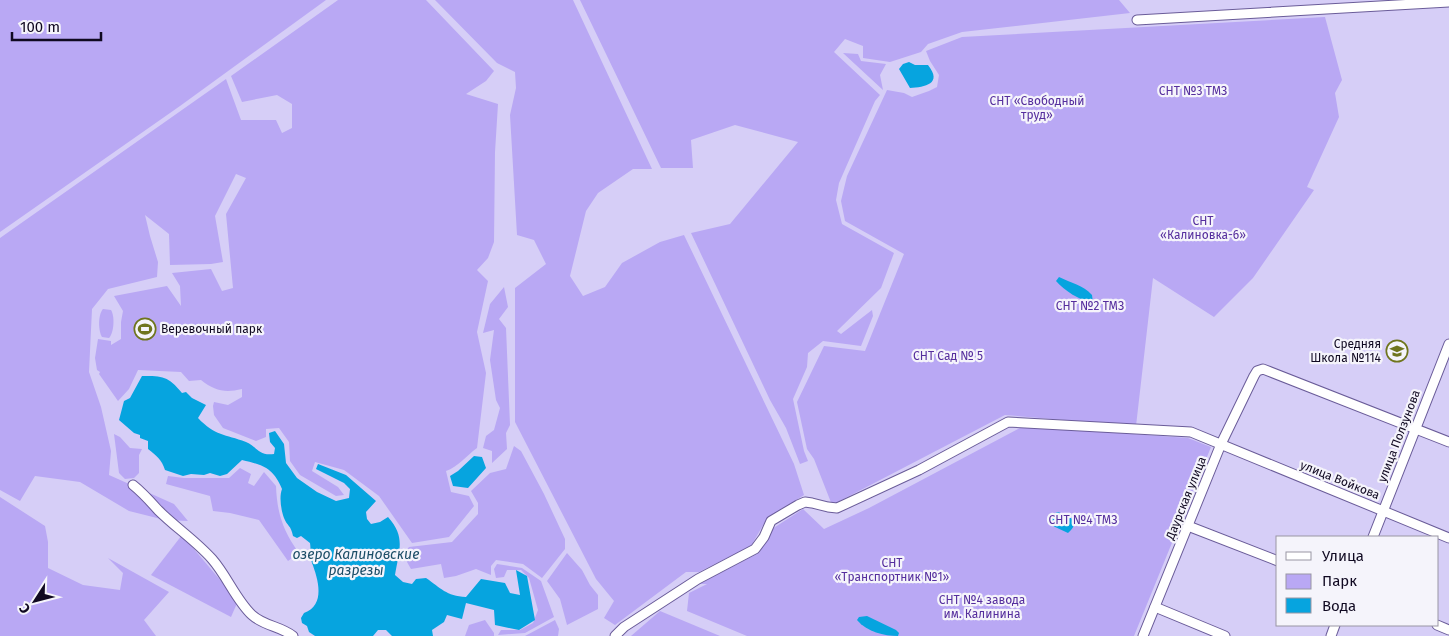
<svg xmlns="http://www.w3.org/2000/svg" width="1449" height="636" viewBox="0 0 1449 636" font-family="'Fira Sans',sans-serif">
	<rect width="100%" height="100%" fill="#d6cef7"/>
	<g fill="#b9a8f4">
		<path d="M0 0H326L180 106 0 232Z"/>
		<path d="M338 0H426L494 71 486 81 466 94 498 104 495 152 494 242 488 258 477 270 488 281 477 332 486 373 477 448C466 456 458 467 446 471L451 492 469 496 474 506 449 537 412 543 379 496 344 470 315 462 312 471 338 487 344 495 336 496 300 475 290 461 289 442 279 428 266 429V437L256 441 223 428 214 415 213 406 214 402 228 405 242 397V389C225 393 215 391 201 380L189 381 181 372 138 370 129 389 118 401 99 374 100 372 97 370 95 358 98 339 111 341V345L121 339V322L123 311 114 296 167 286 181 306 180 286 172 273 211 269 222 291 233 288 226 214 246 178 236 174 215 216 223 262 211 264 170 265 169 234 145 215 150 236 158 262 157 277 108 289 92 309 89 372 101 407 111 451 109 475 174 504 188 521 165 520 129 511 80 482 35 476 20 501 0 490V238L226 79 241 120H276L282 133 292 128V104L277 95 242 102 231 76Z"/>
		<path d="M435 0H573L652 169H633L598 193 586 211 570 276 583 296 605 287 622 263 660 242 684 235 794 464 804 495 766 520 751 546 699 572H686L615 625 604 618 614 601 596 579 515 422V288L546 264 534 240 517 235 510 115 516 88 515 72 497 63Z"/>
		<path d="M580 0H1119L1130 13 962 32 928 44 921 52 890 62 863 58V46L845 39 834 52 880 95 875 101 839 183 836 200 842 224 894 253 881 288 837 331 841 334 872 310 873 316 861 346 823 341 808 353 807 367 793 399 804 451 808 461 800 464 786 428 770 400 691 233 730 224 798 142 735 125 691 140 693 168H661Z"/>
		<path d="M1325 17 1342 80 1335 93 1339 117 1307 187 1314 190 1253 278 1214 317 1153 278 1136 426 1005 415 832 505 814 459 807 449 797 402 824 346 865 351 904 254 845 221 841 201 847 176 887 90 904 93 912 97 929 91 937 87 939 75 930 61 926 51 962 37Z"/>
		<path d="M843 53 858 54 861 61 886 64 880 75 883 90Z"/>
		<path d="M504 287 508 307 499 319 506 328 510 425 506 433 507 449 492 463V451L483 448 486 436 494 430 500 408 496 400 490 360 494 330 483 333 490 304Z"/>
		<path d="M103 309 111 310C115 316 114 333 109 338L102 337C98 331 98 314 103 309Z"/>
		<path d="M1021 426 1188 438 1211 447 1134 636H747L687 611 689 593 707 584H699L759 553 772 529 803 509 824 529 869 508 1020 428Z"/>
		<path d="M114 434 120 437 130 448 142 449 139 455V473L134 478 125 479 119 473Z"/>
		<path d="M514 446 521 451 544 494 565 539V549L542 578 523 564 496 560 491 566V575L476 569 456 576 444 578 441 564 411 569 403 555 409 547 452 542 478 514V503L471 491 490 473 506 469Z"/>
		<path d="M240 468 251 474 248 483 254 486 264 472 276 486C277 513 283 531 299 553L288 561 259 520 230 513 213 511 210 496 166 484 168 476 184 478H229Z"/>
		<path d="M0 497 45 526 48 542V568L83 585 120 590 123 573 108 558 169 592 144 620 156 636H0Z"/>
		<path d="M182 535 238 601 231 617 151 575Z"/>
		<path d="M567 553 582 570 590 585 598 595V609L567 625 560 599 547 581Z"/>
		<path d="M497 564 522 568 541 581 554 617 525 633 498 635 501 630H520L533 623 538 610 529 578 521 570H507L504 577 496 578 494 569Z"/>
		<path d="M660 611 720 636H631Z"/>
		<path d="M485 620 494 633V636H465L469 625Z"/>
		<path d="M555 620 559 629 558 636H525Z"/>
	</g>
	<g fill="#06a4df">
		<path d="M909 62 915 65H928C943 84 925 87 910 88L899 69 903 64Z"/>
		<path d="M1059 277C1071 283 1083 285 1092 295L1093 303C1079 300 1065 291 1056 281Z"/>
		<path d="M142 376C163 376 168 376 182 393L186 392 192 398 206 405 198 418C215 436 225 434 246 442 258 447 258 456 274 454L275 448 270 442 269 433 275 431 284 444 286 463 297 478 317 492 336 501 349 498 350 489 344 483 316 469 318 464 346 475 376 501 366 512 367 519 371 524 380 522 388 517C406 537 399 550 395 575L403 582 412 584 416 579 426 578C441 588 446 596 466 597L481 579 505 583 510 593 520 595 516 570 527 576 535 620 519 630 495 625 494 610 466 603 462 619 447 615 444 622 432 630 433 636H392L386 630H378L373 636H315L309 632 307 626 302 623 301 618 304 613C326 605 318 579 312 563 310 557 311 549 310 543L301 536 297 538 293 536C291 525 287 526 284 518 281 510 279 497 282 489 273 467 262 465 242 460L227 474 220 476 210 473 204 475 191 474 183 476 165 470C162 460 156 455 148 449V441L140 438V435L134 433 119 420 124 401 130 398Z"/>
		<path d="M474 456 482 457 486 468 468 488 453 486 450 476 458 471Z"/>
		<path d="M1057 512C1069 515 1082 521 1068 533L1053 526 1049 518Z"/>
		<path d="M867 616 896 630 899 633 898 636C884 636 867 632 857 620L859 617Z"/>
	</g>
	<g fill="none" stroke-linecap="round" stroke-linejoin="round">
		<g stroke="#6a5c99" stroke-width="11">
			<g id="minor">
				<path d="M1137 20 1449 2"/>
				<path d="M133 485C143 493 150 501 158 510 175 527 196 541 212 559 227 576 236 600 252 615 264 626 280 626 293 636"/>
				<path d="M1188 526 1278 561"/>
				<path d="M1373 537 1449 344"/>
				<path d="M1155 607 1225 636"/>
				<path d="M1437 625 1449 630"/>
				<path d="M615 636 624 627 698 579 755 549 764 537 771 521 798 505 805 502 812 503 828 507 837 508 919 470 1008 422 1191 432 1449 538"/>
				<path d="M1143 636 1221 444 1254 376 1257 371 1263 369 1449 442"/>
				<path d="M1331 636 1335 625"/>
			</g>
		</g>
		<use href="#minor" stroke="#fff" stroke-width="9"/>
	</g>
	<defs>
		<g id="stadium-ring" transform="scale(1.125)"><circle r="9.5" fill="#f5f4fb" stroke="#6f751e" stroke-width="1.5"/><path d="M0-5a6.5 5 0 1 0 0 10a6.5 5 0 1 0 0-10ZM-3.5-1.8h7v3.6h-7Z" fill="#6f751e"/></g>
		<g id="school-ring" transform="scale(1.125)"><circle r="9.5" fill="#f5f4fb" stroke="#6f751e" stroke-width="1.5"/><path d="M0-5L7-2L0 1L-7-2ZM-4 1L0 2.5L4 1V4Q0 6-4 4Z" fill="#6f751e"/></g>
	</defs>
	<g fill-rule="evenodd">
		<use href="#stadium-ring" x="145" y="329"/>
		<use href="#school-ring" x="1397" y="351"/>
	</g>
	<g text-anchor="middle" stroke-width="4.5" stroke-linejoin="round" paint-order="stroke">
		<g font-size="12" fill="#552e9d" stroke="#f5f4fb">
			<text x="1193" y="95">СНТ №3 ТМЗ</text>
			<text x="1037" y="105">СНТ «Свободный<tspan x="1037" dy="14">труд»</tspan></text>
			<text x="1203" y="225">СНТ<tspan x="1203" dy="14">«Калиновка-6»</tspan></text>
			<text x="1090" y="310">СНТ №2 ТМЗ</text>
			<text x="948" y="360">СНТ Сад № 5</text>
			<text x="1083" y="524">СНТ №4 ТМЗ</text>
			<text x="892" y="567">СНТ<tspan x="892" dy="14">«Транспортник №1»</tspan></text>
			<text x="982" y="604">СНТ №4 завода<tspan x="982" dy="14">им. Калинина</tspan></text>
		</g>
		<g font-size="12" fill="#100921" stroke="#f5f4fb" text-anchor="start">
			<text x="161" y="333">Веревочный парк</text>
			<text x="1381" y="348" text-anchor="end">Средняя<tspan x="1381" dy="14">Школа №114</tspan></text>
		</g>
		<g font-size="12" fill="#100921" stroke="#f5f4fb">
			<text transform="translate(1399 436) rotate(-69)" y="4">улица Ползунова</text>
			<text transform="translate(1340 480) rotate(22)" y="4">улица Войкова</text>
			<text transform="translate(1186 498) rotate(-68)" y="4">Даурская улица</text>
		</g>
		<g font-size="14" font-style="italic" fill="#1b4d67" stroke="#f5f4fb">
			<text x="356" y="559">озеро Калиновские<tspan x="356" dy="16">разрезы</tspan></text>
		</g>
	</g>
	<rect x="1276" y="536" width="162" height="90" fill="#f5f4fb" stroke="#9996a4"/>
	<rect x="1286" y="552" width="25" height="8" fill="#ffffff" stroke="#9996a4"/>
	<text x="1322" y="561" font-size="15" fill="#100921">Улица</text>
	<rect x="1286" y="574" width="25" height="15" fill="#b9a8f4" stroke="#9996a4"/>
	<text x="1322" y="586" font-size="15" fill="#100921">Парк</text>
	<rect x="1286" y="598" width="25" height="15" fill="#06a4df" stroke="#9996a4"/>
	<text x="1322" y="611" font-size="15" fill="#100921">Вода</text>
	<g transform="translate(35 601) rotate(234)" stroke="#f5f4fb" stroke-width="4" paint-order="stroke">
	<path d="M0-4L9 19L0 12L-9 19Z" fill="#100921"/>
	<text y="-8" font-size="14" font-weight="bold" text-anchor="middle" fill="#100921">С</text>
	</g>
	<path d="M12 32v8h89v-8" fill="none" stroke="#100921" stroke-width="2.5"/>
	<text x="20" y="32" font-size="15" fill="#100921" stroke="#f5f4fb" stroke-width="4" paint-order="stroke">100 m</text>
</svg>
